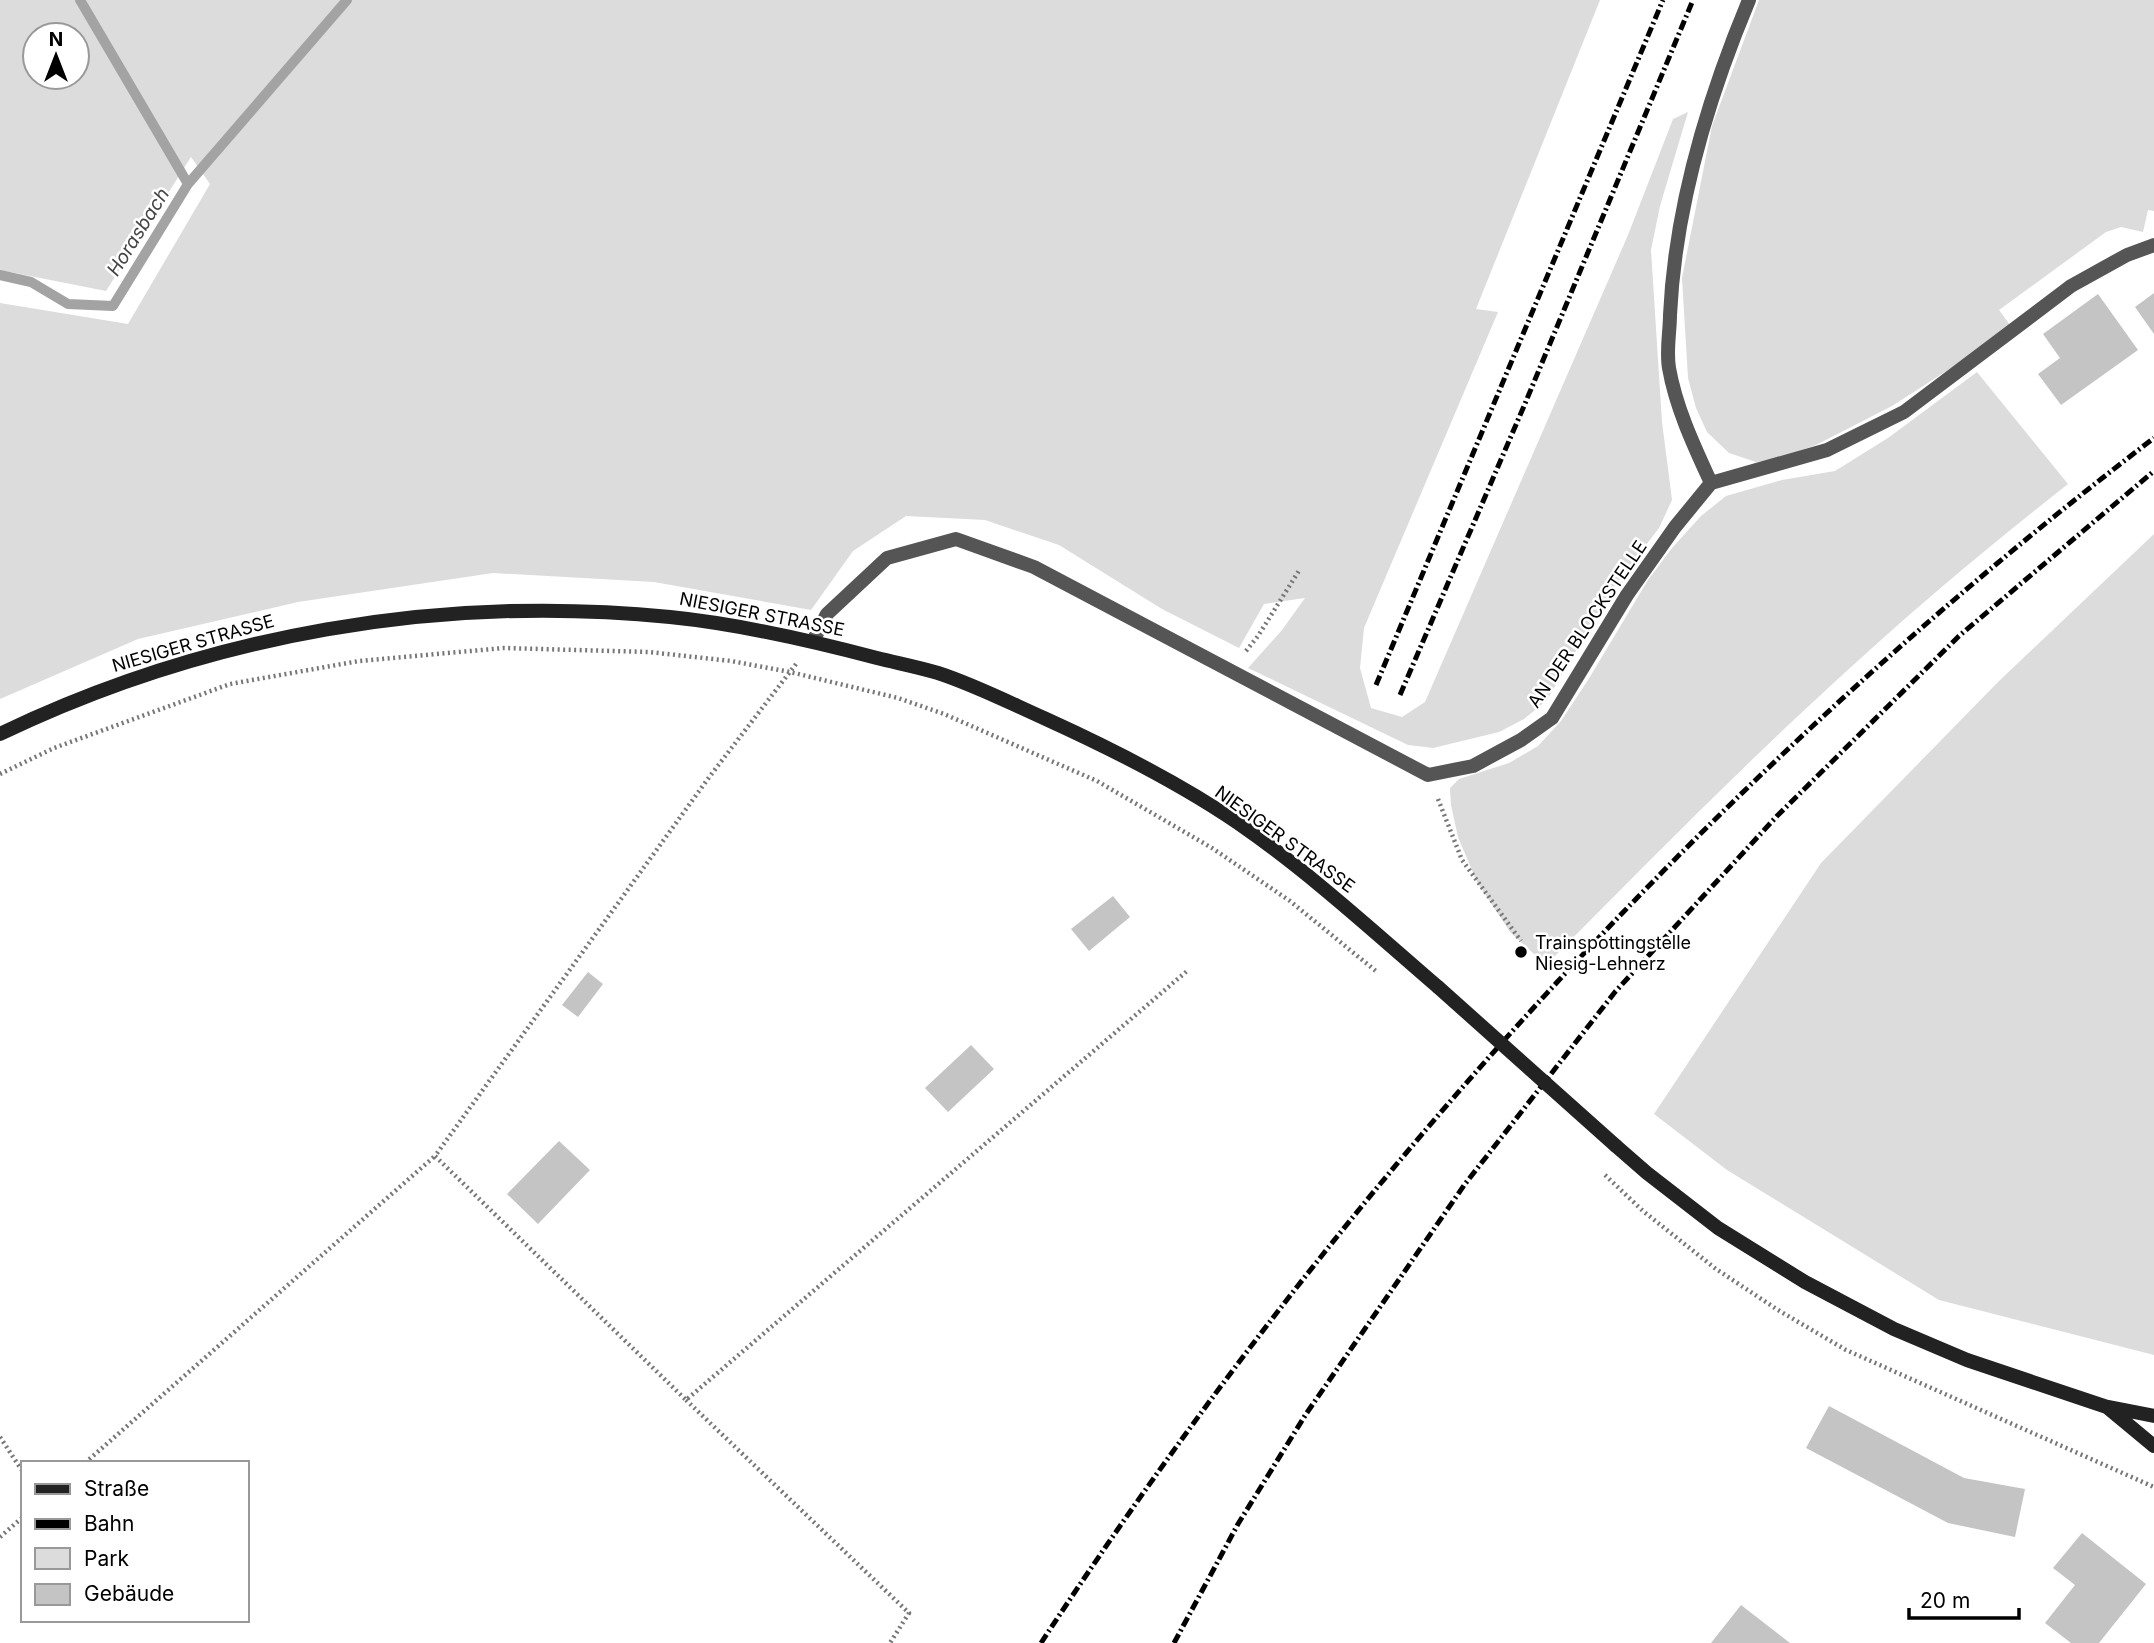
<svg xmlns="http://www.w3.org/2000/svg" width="2154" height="1643" font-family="Inter,sans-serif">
<rect width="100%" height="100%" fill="#fff"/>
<path fill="#dcdcdc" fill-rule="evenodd" d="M 0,0 L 1600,0 L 1476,309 L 1498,312 L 1364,628 L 1360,668 L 1371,708 L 1402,717 L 1425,702 L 1628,235 L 1673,119 L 1688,112 L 1660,206 L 1651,250 L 1662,422 L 1672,500 L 1659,528 L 1613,588 L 1547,700 L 1524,719 L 1499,732 L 1433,748 L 1408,745 L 1248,668 L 1282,630 L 1305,598 L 1264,604 L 1239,648 L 1162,609 L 1059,545 L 985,520 L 906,516 L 853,551 L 811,610 L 654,582 L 493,573 L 298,602 L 138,639 L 0,699 L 0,303 L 128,324 L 210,184 L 191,157 L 106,291 L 0,270 ZM 35,35 L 77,35 L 77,77 L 35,77 Z
M 1759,0 L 2154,0 L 2154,211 L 2148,210 L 2143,232 L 2121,227 L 2106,232 L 1999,310 L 2010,325 L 1965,359 L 1892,406 L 1816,445 L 1777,459 L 1756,462 L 1729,453 L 1707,432 L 1696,408 L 1688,378 L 1682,278 L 1712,126 Z
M 1977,372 L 2068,484 C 1997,540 1928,597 1861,658 C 1752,756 1649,861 1546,965 L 1510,932 L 1477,882 L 1458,837 L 1451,805 L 1450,788 L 1459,779 L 1509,763 L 1538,746 L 1561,721 L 1588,680 L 1648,580 L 1672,548 L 1701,516 L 1726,496 L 1782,480 L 1835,471 L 1888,438 Z
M 2154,534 L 2154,1355 L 1939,1300 L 1727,1170 L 1654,1114 L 1821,863 L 1998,682 Z"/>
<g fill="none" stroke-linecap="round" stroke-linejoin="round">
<path stroke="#a3a3a3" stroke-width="10" d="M 188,184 L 347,0
M 0,275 L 31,282 L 68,304 L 113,306 L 188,184 L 80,0"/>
</g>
<path fill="#c4c4c4" d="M 2154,293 L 2154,334 L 2135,307 Z
M 2098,294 L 2138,350 L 2061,405 L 2038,374 L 2060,358 L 2043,334 Z
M 1113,896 L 1130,917 L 1089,951 L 1071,929 Z
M 588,972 L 603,984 L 578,1017 L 562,1005 Z
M 971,1045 L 994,1069 L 948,1112 L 925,1088 Z
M 559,1141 L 590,1170 L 538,1224 L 507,1194 Z
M 1829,1406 L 1964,1478 L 2025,1489 L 2015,1537 L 1948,1523 L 1806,1448 Z
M 2082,1533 L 2146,1584 L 2099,1643 L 2071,1643 L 2045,1623 L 2075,1585 L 2053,1568 Z
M 1741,1605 L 1790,1643 L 1711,1643 Z"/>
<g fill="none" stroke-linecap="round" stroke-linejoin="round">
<path stroke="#777" stroke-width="4.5" stroke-dasharray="2 3.5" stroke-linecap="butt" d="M 1246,651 L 1258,636 L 1300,569
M 796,664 L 710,776 L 435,1156 L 686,1400 L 1187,971
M 0,774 L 54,748 L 230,684 L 359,661 L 504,648 L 649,652 L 731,661 L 790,672 L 898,698 L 944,714 L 1097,781 L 1212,848 L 1290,901 L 1377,972
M 1438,799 L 1462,860 L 1521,941
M 1605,1175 L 1643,1211 L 1716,1269 L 1778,1310 L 1846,1350 L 2154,1487
M 686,1400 L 909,1613 L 890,1643
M 0,1437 L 23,1472
M 85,1463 L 435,1156
M 0,1537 L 23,1517"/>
<path stroke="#555" stroke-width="14" d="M 1711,483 C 1694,446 1676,408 1669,368 C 1666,351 1670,331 1670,315 C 1675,208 1708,98 1749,0"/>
<path stroke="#555" stroke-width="14" d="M 813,641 L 827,614 L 887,558 L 956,539 L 1034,567 L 1428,775 L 1473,766 L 1521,740 L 1552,718 L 1627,595 L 1675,527 L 1711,483 L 1827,450 L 1904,412 L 2071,286 L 2127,255 L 2154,245"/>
<path stroke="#222" stroke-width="14" d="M 0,734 C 208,634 440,594 670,617 C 740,624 809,640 877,658 C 897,663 918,667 938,673 C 975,685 1010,703 1046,719 C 1112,749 1178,782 1238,823 C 1309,872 1373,931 1438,987
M 1616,1146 L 1647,1173 L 1718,1228 L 1805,1282 L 1894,1329 L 1967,1360 L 2107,1407 L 2154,1446
M 2109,1407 L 2154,1416"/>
<path stroke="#000" stroke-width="5" stroke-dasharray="10 3.5 2 3.5" stroke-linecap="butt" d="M 1376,685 L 1663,0
M 1400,695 L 1524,406 L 1693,0
M 1041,1643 C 1342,1184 1718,771 2154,438
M 1174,1643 L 1238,1524 L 1306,1414 L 1465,1184 L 1615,992 L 1777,816 L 1959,636 L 2154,471"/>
<path stroke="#222" stroke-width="14" d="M 1438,987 L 1616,1146"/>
</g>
<circle fill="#000" stroke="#fff" stroke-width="2.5" cx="1521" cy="952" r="7"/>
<g text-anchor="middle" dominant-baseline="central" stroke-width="5" stroke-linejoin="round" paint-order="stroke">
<g font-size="18" fill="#000" stroke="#fff">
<text transform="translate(762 614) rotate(11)">NIESIGER STRASSE</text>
<text transform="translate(1587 624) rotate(-56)">AN DER BLOCKSTELLE</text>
<text transform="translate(193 643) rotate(-16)">NIESIGER STRASSE</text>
<text transform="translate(1285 839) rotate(36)">NIESIGER STRASSE</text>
</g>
<g font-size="18" fill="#000" stroke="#fff" text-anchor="start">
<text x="1535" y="942">Trainspottingstelle<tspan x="1535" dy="21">Niesig-Lehnerz</tspan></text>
</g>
<g font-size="19" font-style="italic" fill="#444" stroke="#fff">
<text transform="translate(138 232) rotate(-58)">Horasbach</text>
</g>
</g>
<rect x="21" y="1461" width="228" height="161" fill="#ffffff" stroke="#999999" stroke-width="2"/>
<rect x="35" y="1484" width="35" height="10" fill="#222222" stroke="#999999" stroke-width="2"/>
<text x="84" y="1496" font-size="21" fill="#000000">Straße</text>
<rect x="35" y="1519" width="35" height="10" fill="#000000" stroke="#999999" stroke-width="2"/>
<text x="84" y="1531" font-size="21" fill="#000000">Bahn</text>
<rect x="35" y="1548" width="35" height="21" fill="#dcdcdc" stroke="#999999" stroke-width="2"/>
<text x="84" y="1566" font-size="21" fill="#000000">Park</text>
<rect x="35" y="1584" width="35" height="21" fill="#c4c4c4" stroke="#999999" stroke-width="2"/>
<text x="84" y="1601" font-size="21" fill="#000000">Gebäude</text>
<g transform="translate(56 56)"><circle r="33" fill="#ffffff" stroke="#999999" stroke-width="2"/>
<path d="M0-5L12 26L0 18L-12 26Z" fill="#000000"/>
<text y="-10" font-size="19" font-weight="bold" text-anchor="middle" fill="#000000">N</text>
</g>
<path d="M1909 1608v10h110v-10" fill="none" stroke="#000000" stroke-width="3.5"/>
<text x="1920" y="1608" font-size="21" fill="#000000" stroke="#ffffff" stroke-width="5" paint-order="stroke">20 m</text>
</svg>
